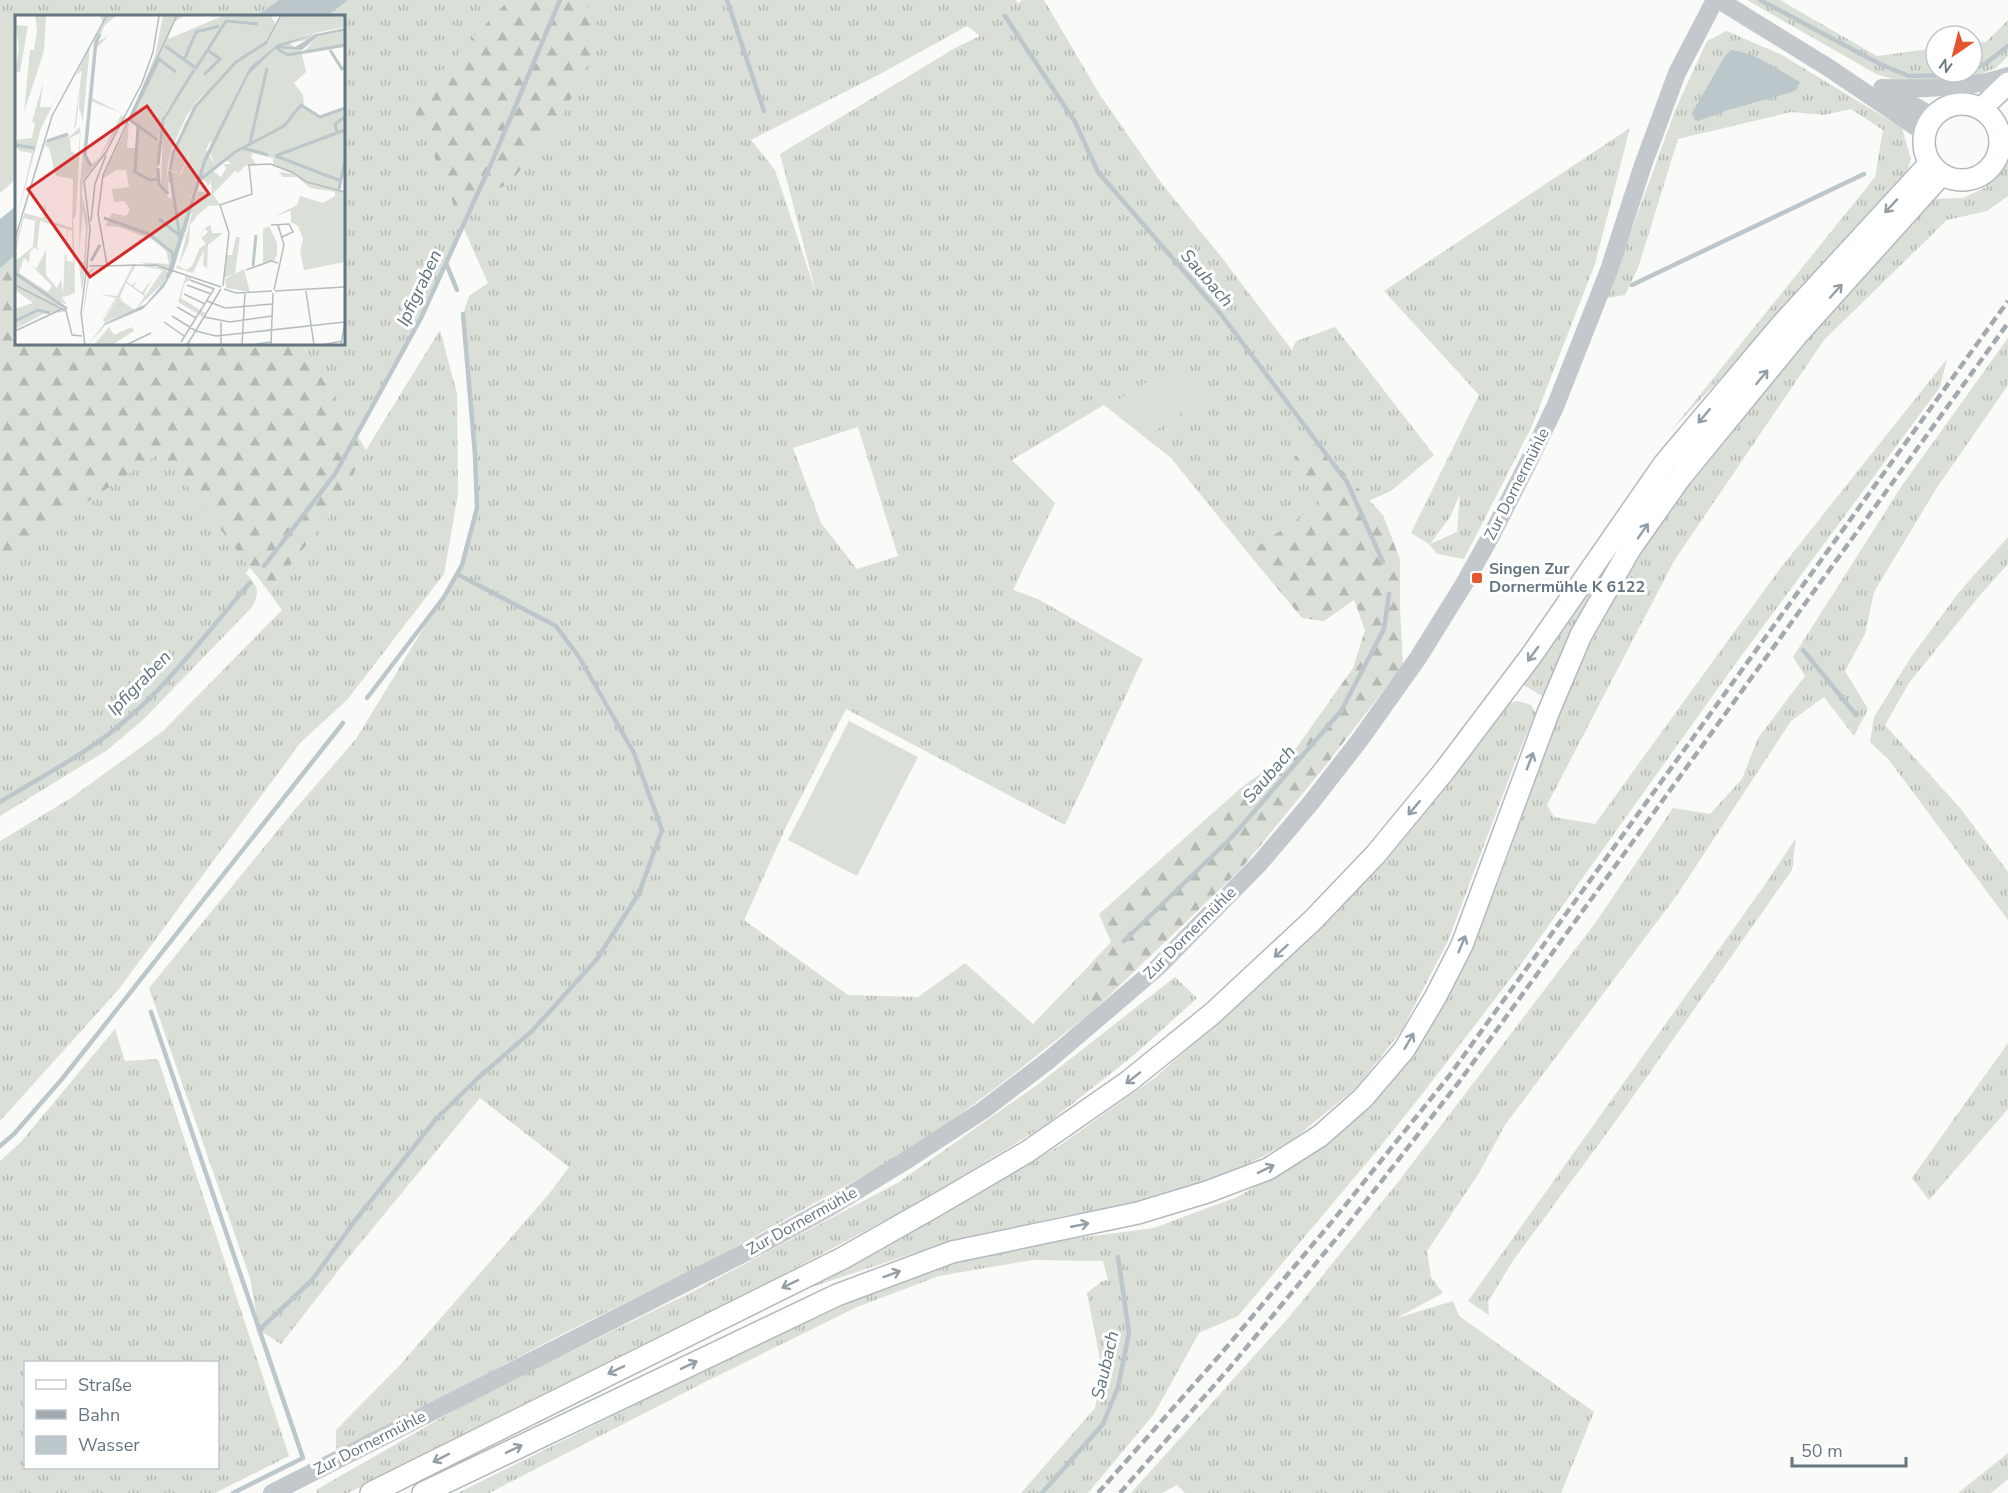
<svg xmlns="http://www.w3.org/2000/svg" width="2008" height="1493" font-family="'Nunito Sans',sans-serif">
<defs>
<pattern id="grass-tufts" width="24" height="20" patternUnits="userSpaceOnUse" patternTransform="scale(1.5)"><rect width="24" height="20" fill="#dadfd7"/><path d="M3 7l-1-3M5 7V3M7 7l1-3M15 17l-1-3M17 17v-4M19 17l1-3" fill="none" stroke="#b4b9b4"/></pattern>
<pattern id="forest-firs" width="22" height="20" patternUnits="userSpaceOnUse" patternTransform="scale(1.5)"><rect width="22" height="20" fill="#dadfd7"/><path d="M5 1l3.5 6h-7zM16 11l3.5 6h-7z" fill="#b4b9b4"/></pattern>
</defs>
<rect width="100%" height="100%" fill="#fafaf8"/>
<path fill="url(#grass-tufts)" fill-rule="evenodd" d="M 0,0 L 279,0 L 256,16 L 16,16 L 16,31 L 0,13 Z
M 344,0 L 1016,0 L 1018,4 L 1022,0 L 1044,0 L 1100,95 L 1162,184 L 1219,254 L 1292,350 L 1296,341 L 1335,327 L 1434,455 L 1391,491 L 1248,553 L 1171,458 L 1104,405 L 1012,460 L 1055,503 L 1013,590 L 1038,599 L 1143,659 L 1065,825 L 846,709 L 787,825 L 744,920 L 848,995 L 918,997 L 965,963 L 1033,1024 L 1081,974 L 1094,1010 L 1006,1080 L 945,1126 L 879,1167 L 713,1260 L 562,1334 L 336,1454 L 336,1430 L 400,1365 L 549,1194 L 569,1167 L 480,1098 L 349,1257 L 281,1344 L 259,1330 L 250,1278 L 149,988 L 296,808 L 356,739 L 462,565 L 477,508 L 475,454 L 463,314 L 469,296 L 488,283 L 463,227 L 421,318 L 357,435 L 302,344 L 344,344 L 344,16 L 323,16 ZM 967,26 L 980,36 L 955,48 L 780,154 L 816,293 L 775,170 L 751,140 L 880,74 ZM 858,427 L 898,556 L 857,569 L 821,523 L 793,448 Z
M 1747,0 L 1780,0 L 1877,56 L 1936,48 L 1936,72 L 1972,72 L 1972,43 L 1986,42 L 2008,20 L 2008,56 L 1996,68 L 1966,79 L 1899,81 L 1876,74 Z
M 1727,31 L 1782,55 L 1902,128 L 1911,159 L 1903,183 L 1670,432 L 1875,177 L 1883,130 L 1851,109 L 1824,115 L 1791,112 L 1678,139 L 1638,268 L 1625,295 L 1607,298 L 1676,108 L 1707,41 Z
M 1630,128 L 1595,264 L 1532,426 L 1464,559 L 1437,554 L 1429,544 L 1411,533 L 1479,395 L 1384,291 ZM 1460,494 L 1457,532 L 1430,544 L 1450,517 Z
M 2008,132 L 2008,196 L 1987,211 L 1947,220 L 1824,340 L 1674,561 L 1547,805 L 1554,817 L 1595,824 L 1779,570 L 1947,359 L 1940,387 L 1736,663 L 1514,974 L 1423,1093 L 1375,1153 L 1238,1316 L 1199,1333 L 1154,1414 L 1088,1493 L 1021,1493 L 1095,1408 L 1102,1370 L 1087,1293 L 1102,1281 L 1108,1280 L 1103,1261 L 1032,1260 L 939,1276 L 857,1307 L 707,1381 L 489,1493 L 458,1493 L 711,1367 L 861,1297 L 951,1263 L 1054,1241 L 1154,1228 L 1237,1197 L 1317,1152 L 1358,1113 L 1404,1063 L 1443,1007 L 1473,944 L 1507,859 L 1548,740 L 1588,648 L 1637,556 L 1709,452 L 1929,199 L 1963,198 L 1986,187 L 2004,167 Z
M 440,330 L 457,394 L 458,494 L 444,574 L 347,700 L 301,742 L 119,989 L 0,1121 L 0,841 L 71,798 L 163,731 L 282,610 L 269,592 L 334,510 L 366,450 Z
M 2008,338 L 2008,385 L 1936,489 L 1874,592 L 1865,634 L 1845,671 L 1868,709 L 1854,736 L 1824,697 L 1791,721 L 1677,895 L 1505,1125 L 1479,1173 L 1427,1251 L 1431,1277 L 1443,1293 L 1397,1318 L 1453,1301 L 1459,1316 L 1594,1412 L 1561,1493 L 1185,1493 L 1177,1485 L 1162,1493 L 1131,1493 L 1290,1316 L 1398,1182 L 1596,922 L 1673,808 L 1710,814 L 1742,779 L 1758,738 L 1805,676 L 1793,657 L 1901,487 Z
M 161,451 L 252,564 L 246,573 C 257,587 261,590 252,607 L 143,720 L 106,751 L 0,816 L 0,561 Z
M 2008,537 L 2008,564 L 1980,595 L 1909,683 L 1885,725 L 1961,809 L 2008,872 L 2008,920 L 1889,760 L 1870,742 L 1874,717 L 1911,657 L 1960,591 Z
M 1609,564 L 1574,630 L 1546,698 L 1523,685 L 1594,582 Z
M 1518,701 L 1531,705 L 1536,713 L 1519,752 L 1448,941 L 1402,1030 L 1357,1087 L 1295,1138 L 1262,1157 L 1213,1180 L 1169,1197 L 1063,1216 L 947,1242 L 782,1297 L 934,1219 L 1059,1146 L 1156,1077 L 1329,919 L 1392,849 L 1506,704 Z
M 1796,838 L 1792,870 L 1620,1115 L 1512,1262 L 1488,1302 L 1489,1315 L 1468,1301 L 1764,886 Z
M 1175,977 L 1197,998 L 1133,1056 L 1044,1126 L 918,1203 L 769,1282 L 348,1493 L 317,1493 L 316,1490 L 476,1398 L 692,1292 L 899,1182 L 1037,1085 Z
M 115,1029 L 125,1061 L 158,1059 L 289,1456 L 215,1493 L 0,1493 L 0,1161 L 21,1142 ZM 26,1362 L 218,1362 L 218,1468 L 26,1468 Z
M 2008,1043 L 2008,1109 L 1929,1200 L 1912,1178 Z
M 2008,1453 L 2008,1479 L 1991,1493 L 1958,1493 Z"/>
<path fill="url(#forest-firs)" d="M 509,0 L 586,0 L 596,43 L 563,116 L 510,183 L 455,209 L 448,186 L 415,112 L 430,83 Z
M 0,249 L 9,261 L 16,255 L 16,344 L 302,344 L 366,450 L 334,510 L 269,592 L 161,452 L 0,561 Z
M 1317,443 L 1383,515 L 1400,559 L 1400,609 L 1403,665 L 1326,765 L 1241,869 L 1094,1010 L 1081,974 L 1111,942 L 1099,914 L 1242,787 L 1297,747 L 1353,668 L 1365,630 L 1354,600 L 1324,621 L 1302,618 L 1248,553 L 1321,503 L 1294,457 Z"/>
<path fill="#dadfd7" d="M 0,13 L 16,31 L 16,179 L 0,193 Z
M 1178,363 L 1202,399 L 1148,436 L 1113,403 Z
M 849,721 L 918,757 L 857,876 L 788,840 Z"/>
<path fill="#bbc7cb" d="M 279,0 L 348,0 L 327,16 L 256,16 Z
M 1731,50 C 1755,52 1780,71 1800,82 L 1796,90 L 1792,92 L 1728,110 L 1698,121 L 1694,119 L 1692,113 L 1725,56 Z
M 16,206 L 16,255 L 0,268 L 0,219 Z"/>
<g fill="none" stroke-linecap="round" stroke-linejoin="round">
<path stroke="#bbc7cb" stroke-width="4.5" d="M 727,0 L 764,111
M 1760,0 L 1880,64 L 1909,76 L 1956,75 L 1964,72
M 1005,16 L 1075,122 L 1098,172 L 1220,313 L 1347,482 L 1383,562
M 1972,69 L 1985,64 L 2008,46
M 446,263 L 457,290
M 1632,285 L 1864,174
M 264,566 L 335,474 L 421,318 L 491,164 L 560,0
M 1803,650 L 1856,715
M 367,698 L 444,597 L 462,565 L 477,508 L 475,454 L 463,314
M 0,802 C 42,776 90,752 127,719 C 173,680 210,628 250,583
M 1124,941 L 1232,837 L 1341,711 L 1384,629 L 1389,594
M 151,1012 L 303,1458 L 233,1493
M 0,1146 L 14,1134 L 62,1079 L 343,723
M 259,1330 L 312,1280 L 354,1222 L 436,1119 L 478,1078 L 532,1031 L 597,959 L 639,893 L 662,830 L 634,753 L 579,657 L 556,626 L 457,574
M 1042,1493 L 1103,1424 L 1118,1387 L 1129,1333 L 1118,1257"/>
<g stroke="#b3babf" stroke-width="24">
<path id="secondary" d="M1924 142a38 38 0 1 1 76 0a38 38 0 1 1-76 0Z
M 1981,109 L 2008,83
M 371,1493 L 843,1258 L 933,1207 L 1027,1152 L 1129,1081 L 1213,1013 L 1313,920 L 1376,854 L 1445,770 L 1531,656 L 1664,464 L 1783,323 L 1930,163
M 423,1493 L 837,1295 L 952,1252 L 1138,1213 L 1207,1192 L 1268,1169 L 1320,1136 L 1363,1098 L 1404,1050 L 1436,996 L 1462,945 L 1548,713 L 1581,635 L 1630,549 L 1680,478 L 1797,335 L 1942,174"/>
</g>
<path stroke="#c3c8cc" stroke-width="18" d="M 1719,0 L 1829,68 L 1925,133
M 1882,88 C 1918,89 1974,88 2008,76
M 1886,90 L 1934,117
M 272,1493 L 762,1244 L 830,1207 L 910,1158 L 982,1111 L 1049,1060 L 1158,967 L 1259,864 L 1310,804 L 1359,741 L 1418,658 L 1464,584 L 1492,534 L 1526,467 L 1555,407 L 1609,270 L 1643,165 L 1677,73 L 1715,0"/>
<use href="#secondary" stroke="#fff" stroke-width="21"/>
<path stroke="#a2aab0" stroke-width="4.5" stroke-dasharray="9 4.5" stroke-linecap="butt" d="M 1098,1493 L 1220,1355 L 1335,1218 L 1449,1076 L 2008,301
M 1120,1493 L 1232,1365 L 1345,1228 L 1459,1082 L 2008,323"/>
</g>
<defs><path id="oneway-shaft" d="M-6 0H5M1.5-3L5.5 0L1.5 3" fill="none" stroke-width="1.6" stroke-linecap="round" stroke-linejoin="round" transform="scale(1.5)"/></defs>
<g stroke="#939fa8">
<use href="#oneway-shaft" transform="translate(1891 206) rotate(133)"/>
<use href="#oneway-shaft" transform="translate(1836 291) rotate(-48)"/>
<use href="#oneway-shaft" transform="translate(1762 377) rotate(-51)"/>
<use href="#oneway-shaft" transform="translate(1704 416) rotate(130)"/>
<use href="#oneway-shaft" transform="translate(1643 531) rotate(-55)"/>
<use href="#oneway-shaft" transform="translate(1533 654) rotate(126)"/>
<use href="#oneway-shaft" transform="translate(1530 761) rotate(-69)"/>
<use href="#oneway-shaft" transform="translate(1414 808) rotate(130)"/>
<use href="#oneway-shaft" transform="translate(1462 944) rotate(-67)"/>
<use href="#oneway-shaft" transform="translate(1281 951) rotate(137)"/>
<use href="#oneway-shaft" transform="translate(1409 1041) rotate(-60)"/>
<use href="#oneway-shaft" transform="translate(1133 1078) rotate(142)"/>
<use href="#oneway-shaft" transform="translate(1266 1169) rotate(-26)"/>
<use href="#oneway-shaft" transform="translate(1080 1225) rotate(-11)"/>
<use href="#oneway-shaft" transform="translate(892 1274) rotate(-20)"/>
<use href="#oneway-shaft" transform="translate(790 1284) rotate(154)"/>
<use href="#oneway-shaft" transform="translate(689 1365) rotate(-25)"/>
<use href="#oneway-shaft" transform="translate(616 1370) rotate(154)"/>
<use href="#oneway-shaft" transform="translate(514 1449) rotate(-26)"/>
<use href="#oneway-shaft" transform="translate(441 1458) rotate(153)"/>
</g>
<rect fill="#e4572e" stroke="#fff" stroke-width="2" x="1471" y="572" width="12" height="12" rx="3"/>
<g text-anchor="middle" dominant-baseline="central" stroke-width="6" stroke-linejoin="round" paint-order="stroke">
<g font-size="16" fill="#657683" stroke="#fff">
<text transform="translate(1517 484) rotate(-63)">Zur Dornermühle</text>
<text transform="translate(1190 933) rotate(-45)">Zur Dornermühle</text>
<text transform="translate(802 1221) rotate(-29)">Zur Dornermühle</text>
<text transform="translate(370 1443) rotate(-27)">Zur Dornermühle</text>
</g>
<g font-size="16" font-weight="bold" fill="#657683" stroke="#fff" text-anchor="start">
<text x="1489" y="569">Singen Zur<tspan x="1489" dy="18">Dornermühle K 6122</tspan></text>
</g>
<g font-size="18" font-style="italic" fill="#60757c" stroke="#fff">
<text transform="translate(1207 278) rotate(49)">Saubach</text>
<text transform="translate(419 288) rotate(-65)">Ipfigraben</text>
<text transform="translate(139 683) rotate(-46)">Ipfigraben</text>
<text transform="translate(1269 774) rotate(-49)">Saubach</text>
<text transform="translate(1105 1365) rotate(-77)">Saubach</text>
</g>
</g>
<g transform="translate(15 15)">
<rect width="330" height="330" fill="#fafaf8"/>
<path d="M 20,0 L 31,0 L 29,36 L 9,97 L 15,35 L 19,35 L 22,15 ZM 85,0 L 102,0 L 90,10 L 82,27 L 93,21 L 81,34 L 77,83 L 106,98 L 76,86 L 71,141 L 76,150 L 85,142 L 106,100 L 109,102 L 85,143 L 68,165 L 67,179 L 73,206 L 71,247 L 67,277 L 64,250 L 69,246 L 71,215 L 68,195 L 64,238 L 65,168 L 79,24 L 88,9 ZM 148,0 L 171,0 L 159,7 L 153,24 L 210,0 L 255,0 L 261,10 L 266,0 L 330,0 L 330,12 L 285,21 L 279,16 L 258,25 L 271,26 L 288,37 L 303,21 L 330,16 L 330,32 L 287,39 L 291,57 L 279,68 L 288,80 L 289,92 L 305,102 L 330,93 L 330,146 L 325,176 L 330,177 L 330,182 L 320,181 L 320,177 L 269,152 L 273,147 L 238,138 L 236,142 L 241,149 L 230,151 L 223,158 L 220,156 L 198,179 L 205,190 L 193,191 L 183,200 L 176,198 L 168,227 L 171,211 L 183,176 L 197,179 L 195,160 L 198,156 L 206,162 L 211,154 L 209,149 L 216,149 L 210,144 L 201,151 L 195,138 L 202,124 L 195,127 L 184,118 L 165,159 L 154,154 L 169,110 L 190,76 L 172,100 L 156,135 L 152,154 L 154,178 L 146,169 L 148,109 L 169,69 L 148,101 L 144,123 L 124,111 L 144,127 L 143,164 L 153,182 L 157,184 L 155,168 L 176,182 L 156,255 L 143,276 L 153,256 L 121,250 L 112,266 L 116,270 L 121,267 L 119,272 L 127,277 L 137,264 L 129,279 L 132,283 L 111,268 L 105,282 L 108,285 L 103,283 L 85,306 L 101,283 L 84,279 L 102,281 L 118,250 L 80,253 L 75,259 L 67,307 L 73,257 L 78,253 L 118,249 L 154,253 L 122,247 L 154,249 L 151,236 L 138,225 L 104,212 L 90,211 L 97,198 L 111,201 L 115,194 L 109,186 L 99,187 L 97,174 L 114,172 L 111,155 L 102,155 L 87,164 L 114,107 L 112,133 L 120,133 L 124,110 L 116,105 L 128,83 L 123,82 L 140,41 ZM 1,10 L 13,11 L 5,57 L 0,57 L 4,35 ZM 75,30 L 68,106 L 64,93 L 65,75 L 61,111 L 59,114 L 67,55 L 61,61 ZM 28,68 L 25,92 L 36,92 L 47,72 L 26,113 L 2,203 L 17,138 L 5,136 L 0,131 L 0,125 L 17,123 L 20,108 L 17,107 ZM 66,110 L 61,200 L 58,205 L 60,263 L 55,249 L 52,281 L 47,282 L 51,289 L 44,287 L 43,291 L 50,297 L 30,298 L 0,314 L 0,294 L 18,288 L 0,275 L 0,246 L 18,232 L 20,206 L 9,203 L 0,238 L 0,230 L 31,125 L 54,119 L 53,123 L 65,112 L 65,118 L 55,123 L 56,136 L 63,140 ZM 30,130 L 34,133 L 41,161 L 58,164 L 57,213 L 32,205 L 30,188 L 28,203 L 9,198 ZM 25,206 L 52,214 L 51,235 L 53,214 L 57,216 L 58,247 L 52,246 L 50,236 L 48,279 L 46,264 L 42,273 L 31,260 L 31,235 L 21,254 L 14,248 L 15,237 L 19,233 L 25,235 L 22,233 ZM 9,243 L 37,271 L 33,277 L 4,258 ZM 194,204 L 197,218 L 208,218 L 193,230 L 192,253 L 188,250 L 189,235 L 178,258 L 161,253 L 162,250 L 171,255 L 177,251 L 185,233 L 191,229 L 186,223 L 193,217 L 190,214 L 180,226 L 190,213 L 195,210 ZM 254,211 L 262,228 L 262,239 L 259,246 L 248,248 L 248,214 ZM 229,254 L 235,277 L 211,273 L 210,264 ZM 171,260 L 177,263 L 169,269 L 166,283 L 190,298 L 188,302 L 163,287 Z" fill="#dadfd7" fill-rule="evenodd"/>
<path d="M 279,15 L 285,21 L 302,18 L 293,25 L 269,29 L 274,37 L 258,35 L 255,30 L 258,25 ZM 184,117 L 195,126 L 191,135 L 201,151 L 193,172 L 191,166 L 182,164 L 176,182 L 153,167 L 153,155 L 166,159 ZM 262,130 L 266,137 L 280,132 L 280,148 L 273,147 L 270,152 L 322,177 L 295,173 L 282,162 L 268,162 L 264,157 L 277,159 L 258,150 L 258,133 ZM 285,181 L 308,188 L 320,181 L 330,182 L 330,247 L 289,255 L 285,236 L 288,224 L 283,211 L 276,207 L 276,196 L 260,201 L 282,190 ZM 94,312 L 99,320 L 117,312 L 119,316 L 97,330 L 79,330 Z" fill="#dadfd7"/>
<path d="M 177,198 L 183,200 L 175,210 L 174,227 L 164,250 ZM 221,222 L 225,222 L 220,259 L 208,263 L 211,240 L 217,240 ZM 55,248 L 59,250 L 60,278 L 52,281 ZM 148,255 L 154,257 L 148,268 L 121,294 ZM 103,283 L 119,295 L 90,307 L 88,305 Z" fill="#dadfd7"/>
<path d="M 330,13 L 330,16 L 303,21 L 287,35 L 261,33 L 234,59 L 191,147 L 158,256 L 149,272 L 128,294 L 90,310 L 73,330 L 90,308 L 131,289 L 150,266 L 189,143 L 235,52 L 263,29 L 297,20 L 268,31 L 280,32 L 301,19 Z" fill="#bbc7cb"/>
<path fill="none" stroke="#bbc7cb" stroke-width="3" d="M 150,31 L 181,53 L 211,6 L 243,9M 261,33 L 273,40 L 330,30M 315,35 L 327,54 L 330,52M 170,43 L 181,17 L 204,11M 145,45 L 161,57M 189,60 L 205,44 L 194,36M 123,112 L 120,157 L 135,165 L 143,164M 322,117 L 320,109 L 330,102M 143,125 L 115,105 L 145,42M 32,126 L 53,119M 235,128 L 252,53M 0,130 L 20,133M 228,133 L 253,140M 260,141 L 330,115M 261,141 L 326,166M 143,150 L 148,105 L 179,55M 76,151 L 70,140 L 81,28 L 85,19M 143,153 L 144,169 L 153,179M 155,155 L 158,138 L 180,92 L 221,47 L 252,27M 155,156 L 165,223M 186,164 L 220,137 L 269,111 L 286,90 L 305,102 L 330,93M 324,174 L 330,146M 89,203 L 134,219M 144,204 L 164,220M 135,220 L 157,237 L 158,246M 76,246 L 85,230M 238,251 L 241,220M 0,258 L 52,294M 0,306 L 23,295 L 35,298"/>
<path fill="none" stroke="#b5bdc2" stroke-width="1.5" d="M 252,26 L 266,0M 76,206 L 80,169 L 91,140M 256,210 L 274,209 L 278,217 L 267,222M 0,224 L 37,101 L 92,0M 72,249 L 75,214 L 69,166 L 91,137 L 127,68 L 138,37 L 144,1M 92,250 L 83,199 L 88,160 L 162,0M 74,251 L 141,250 L 206,272M 231,255 L 256,246 L 263,248M 0,270 L 51,296 L 57,320 L 67,321M 172,270 L 196,279M 208,271 L 214,218 L 205,190 L 237,179 L 234,150 L 255,149 L 277,157 L 292,167 L 330,177M 209,274 L 221,278 L 257,276M 259,275 L 269,230 L 263,210 L 264,215M 260,276 L 330,272M 291,276 L 299,330M 169,279 L 190,289M 192,286 L 210,293 L 258,289M 162,292 L 181,303M 157,301 L 181,316 L 201,321 L 330,307M 189,302 L 215,307 L 257,301M 149,307 L 169,321M 0,316 L 47,294M 166,327 L 199,274 L 175,265M 70,330 L 66,298 L 72,249 L 72,254M 111,330 L 136,318M 172,330 L 206,274M 206,330 L 206,307M 227,330 L 230,278M 235,330 L 256,327M 256,330 L 258,278M 307,330 L 327,326M 326,330 L 330,307"/>
<path fill="#d62828" fill-opacity="0.15" stroke="#d62828" stroke-width="3" d="M 132,91 L 194,179 L 75,262 L 13,174 Z"/>
<rect width="330" height="330" fill="none" stroke="#657683" stroke-width="3"/>
</g>
<rect x="24" y="1361" width="195" height="108" fill="#ffffff" stroke="#c1c8cd" stroke-width="1.5"/>
<rect x="36" y="1380" width="30" height="9" fill="#ffffff" stroke="#c1c8cd" stroke-width="1.5"/>
<text x="78" y="1391" font-size="18" fill="#657683">Straße</text>
<rect x="36" y="1410" width="30" height="9" fill="#a2aab0" stroke="#c1c8cd" stroke-width="1.5"/>
<text x="78" y="1421" font-size="18" fill="#657683">Bahn</text>
<rect x="36" y="1436" width="30" height="18" fill="#bbc7cb" stroke="#c1c8cd" stroke-width="1.5"/>
<text x="78" y="1451" font-size="18" fill="#657683">Wasser</text>
<g transform="translate(1954 54) rotate(215)"><circle r="28" fill="#ffffff" stroke="#c1c8cd" stroke-width="1.5"/>
<path d="M0-4.5L10 22L0 15L-10 22Z" fill="#e4572e"/>
<text y="-9" font-size="16" font-weight="bold" text-anchor="middle" fill="#657683">N</text>
</g>
<path d="M1792 1457v9h114v-9" fill="none" stroke="#657683" stroke-width="3"/>
<text x="1801" y="1457" font-size="18" fill="#657683" stroke="#ffffff" stroke-width="4.5" paint-order="stroke">50 m</text>
</svg>
